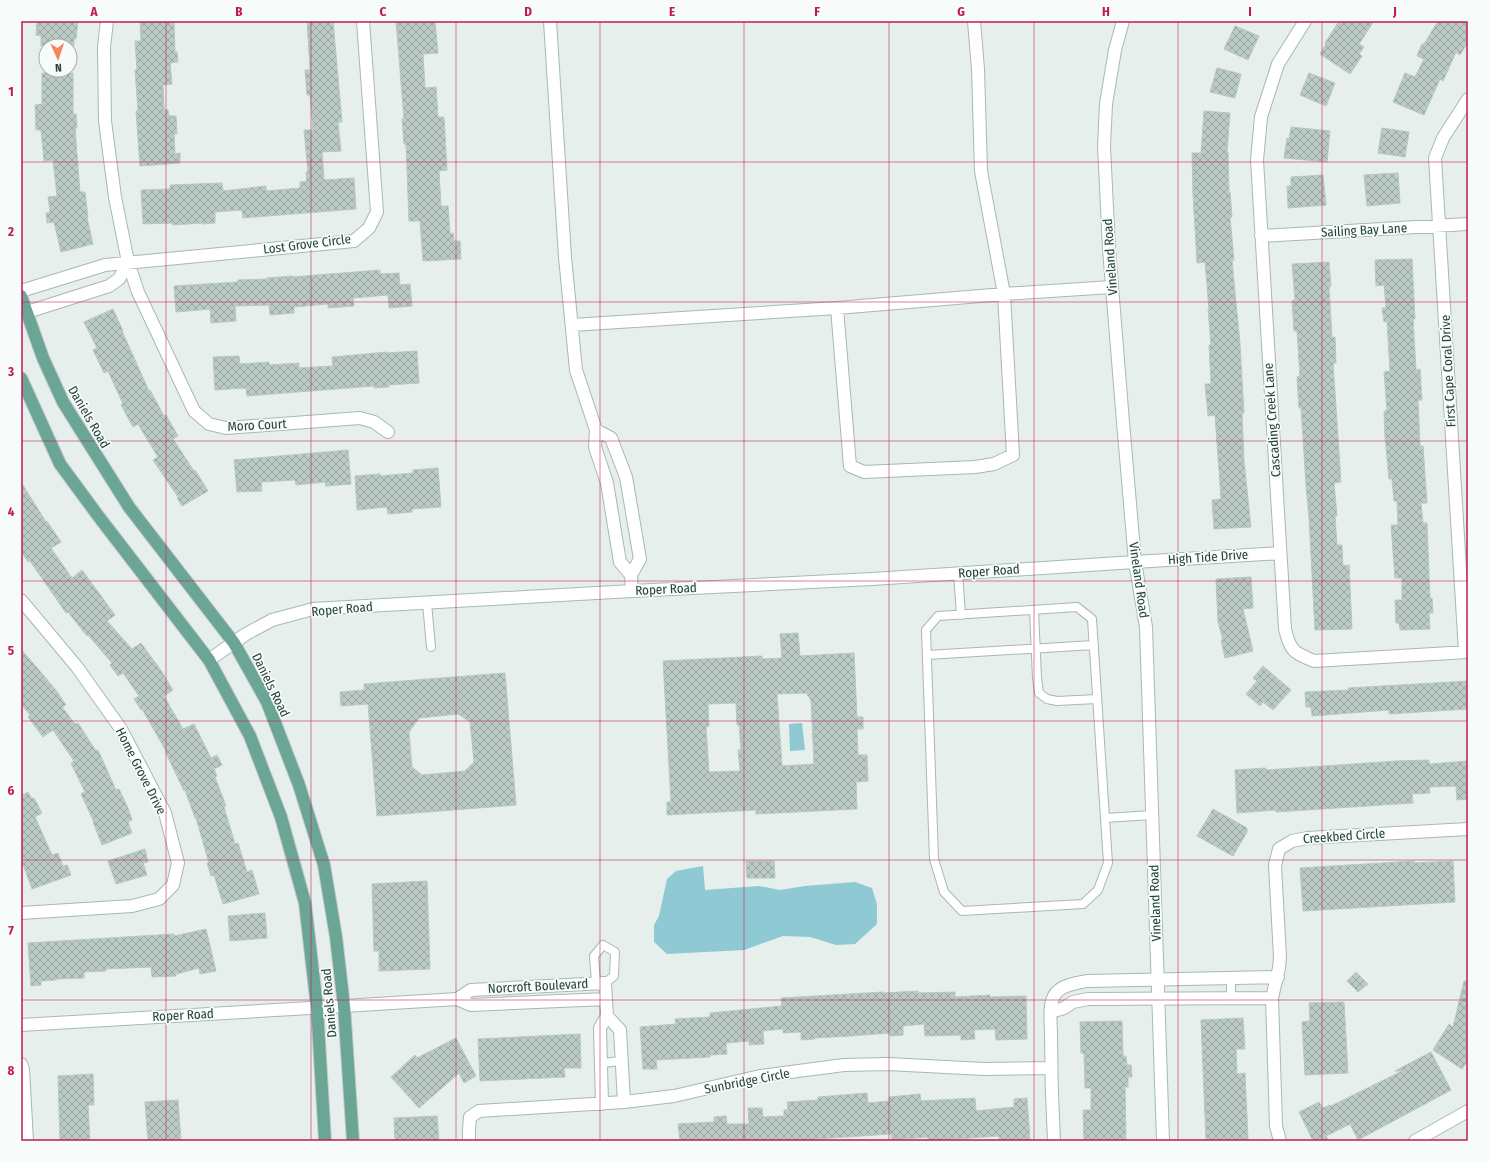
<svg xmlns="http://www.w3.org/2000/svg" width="1489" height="1162" font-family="'Fira Sans Condensed',sans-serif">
<defs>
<pattern id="building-cross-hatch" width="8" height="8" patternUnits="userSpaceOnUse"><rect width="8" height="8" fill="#bbcac4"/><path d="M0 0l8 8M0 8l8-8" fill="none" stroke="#98a6a0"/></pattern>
</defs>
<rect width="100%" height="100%" fill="#e6efeb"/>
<path fill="#8ec9d4" d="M 802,723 L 805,750 L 790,751 L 789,724 Z
M 703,866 L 705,890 L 759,886 L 780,890 L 805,886 L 855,882 L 872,888 L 877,904 L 877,924 L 855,944 L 836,945 L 810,937 L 783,936 L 744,950 L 667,954 L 654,942 L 654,925 L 659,916 L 667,879 L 676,871 Z"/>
<path fill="url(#building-cross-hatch)" stroke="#b8c9c2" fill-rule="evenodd" d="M 37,21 L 78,21 L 76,39 L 74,39 L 74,46 L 41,46 L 41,36 L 36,35 Z
M 140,21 L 174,21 L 175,52 L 177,52 L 178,62 L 170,63 L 172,84 L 163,85 L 164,110 L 168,110 L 169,116 L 176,116 L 177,134 L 174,134 L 175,154 L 180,153 L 180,163 L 140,166 L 136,111 L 138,111 L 135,70 L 137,70 L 135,41 L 141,41 Z
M 307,21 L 333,21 L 342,122 L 338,122 L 341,151 L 322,152 L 324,180 L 354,178 L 356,209 L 243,218 L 242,210 L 215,212 L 215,223 L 202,224 L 202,223 L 173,225 L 172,223 L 143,224 L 141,190 L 170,189 L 170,185 L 222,183 L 223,191 L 266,186 L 266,191 L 300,188 L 300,182 L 307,181 L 306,172 L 308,172 L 304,130 L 313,130 L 310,95 L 307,95 L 305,70 L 310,70 Z
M 396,21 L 435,21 L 438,53 L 423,54 L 425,88 L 436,87 L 438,117 L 444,117 L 447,170 L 439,171 L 441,206 L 448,206 L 450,234 L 453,233 L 454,241 L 460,241 L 461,259 L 423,261 L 420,221 L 409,221 L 407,169 L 406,144 L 404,144 L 402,119 L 404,119 Z
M 1339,21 L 1374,21 L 1359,44 L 1364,47 L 1359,54 L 1362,56 L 1350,74 L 1320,54 L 1326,44 L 1325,43 Z
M 1438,21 L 1468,21 L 1468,42 L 1460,55 L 1456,52 L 1443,81 L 1440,79 L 1424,115 L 1393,102 L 1405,73 L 1415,77 L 1424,59 L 1417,56 L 1422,44 L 1424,44 Z
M 1235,26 L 1259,36 L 1248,60 L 1224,49 Z
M 1217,68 L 1241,74 L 1235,98 L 1210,92 Z
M 42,73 L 73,73 L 73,114 L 76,114 L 77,128 L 75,128 L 80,192 L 85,192 L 88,217 L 87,217 L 93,244 L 61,252 L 54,222 L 47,223 L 46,213 L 50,212 L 48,197 L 57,196 L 53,160 L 44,161 L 41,130 L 36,130 L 35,105 L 42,104 Z
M 1309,73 L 1335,83 L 1326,106 L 1300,95 Z
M 1204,111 L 1230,113 L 1227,152 L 1228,152 L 1229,192 L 1230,192 L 1232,217 L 1230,217 L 1234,260 L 1232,260 L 1240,344 L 1244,413 L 1242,413 L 1244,461 L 1251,527 L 1214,529 L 1212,500 L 1221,499 L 1215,415 L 1208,416 L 1205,384 L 1211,384 L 1209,345 L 1211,345 L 1208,309 L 1209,309 L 1205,262 L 1197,263 L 1193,194 L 1192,153 L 1201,153 Z
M 1291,127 L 1330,131 L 1327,162 L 1284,158 L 1287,138 L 1289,139 Z
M 1382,128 L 1409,132 L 1405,157 L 1378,153 Z
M 1398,173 L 1400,203 L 1367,206 L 1364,175 Z
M 1323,175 L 1326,205 L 1288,208 L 1287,186 L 1291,186 L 1291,177 Z
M 1412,259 L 1415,319 L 1413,319 L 1416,370 L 1420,369 L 1422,400 L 1418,400 L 1420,446 L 1423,446 L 1427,503 L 1421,503 L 1423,523 L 1427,523 L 1430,599 L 1432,598 L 1433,613 L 1429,613 L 1430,629 L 1400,630 L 1399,623 L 1396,623 L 1395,600 L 1402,600 L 1402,578 L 1395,578 L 1391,525 L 1398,525 L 1397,501 L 1394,501 L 1392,479 L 1389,479 L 1385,437 L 1384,411 L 1387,411 L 1384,372 L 1390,371 L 1387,321 L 1384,322 L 1382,308 L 1386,308 L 1384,285 L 1376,286 L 1375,260 Z
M 1329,262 L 1331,286 L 1329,287 L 1332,337 L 1335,337 L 1336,363 L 1333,363 L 1341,482 L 1334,483 L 1337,516 L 1335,516 L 1337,545 L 1342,545 L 1343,566 L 1349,565 L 1352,629 L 1315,630 L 1309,518 L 1306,485 L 1301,408 L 1299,408 L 1297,377 L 1300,376 L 1297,331 L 1294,331 L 1292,301 L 1295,300 L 1292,264 Z
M 380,270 L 380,274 L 399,273 L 400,285 L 410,284 L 412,306 L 389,308 L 388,295 L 353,298 L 354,306 L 328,308 L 328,304 L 294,307 L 294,313 L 270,315 L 269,305 L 235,306 L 236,321 L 211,323 L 210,309 L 176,312 L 174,286 L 238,282 L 238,280 L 267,279 L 267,278 L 292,276 L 292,277 Z
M 113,309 L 123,331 L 122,331 L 149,391 L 150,390 L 164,416 L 166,415 L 178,436 L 173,439 L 194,471 L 195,470 L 208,491 L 182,506 L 177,498 L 178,497 L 153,460 L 158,457 L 138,424 L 133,427 L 121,405 L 123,404 L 108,371 L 104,373 L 93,350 L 97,348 L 84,322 Z
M 417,351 L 419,383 L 389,385 L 389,387 L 374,388 L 374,386 L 247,396 L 246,388 L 215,390 L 213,357 L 239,356 L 240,364 L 269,362 L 269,365 L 299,363 L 299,368 L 333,366 L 332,357 L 387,352 L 387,353 Z
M 348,450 L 351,484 L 326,486 L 325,482 L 296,485 L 295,480 L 261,482 L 262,491 L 237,492 L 234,460 Z
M 438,468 L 441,507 L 412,509 L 412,512 L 388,514 L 387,507 L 357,510 L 355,476 L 380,474 L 380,476 L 413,473 L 413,470 Z
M 21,482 L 46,522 L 47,521 L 61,542 L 51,548 L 72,578 L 82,570 L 115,615 L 107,621 L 132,649 L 141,643 L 160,669 L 173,690 L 164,696 L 183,729 L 194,724 L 211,758 L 217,755 L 222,765 L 214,769 L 217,776 L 215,777 L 226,806 L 224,807 L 235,844 L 238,843 L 247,872 L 252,870 L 259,894 L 223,904 L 214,875 L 211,876 L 207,863 L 209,863 L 196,818 L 195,818 L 185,790 L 184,791 L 165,751 L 166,751 L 142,709 L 141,710 L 134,699 L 139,696 L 123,673 L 118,676 L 110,665 L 112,663 L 88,635 L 87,636 L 68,612 L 66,613 L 30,561 L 28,562 L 21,551 Z
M 1251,577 L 1253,608 L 1243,609 L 1253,651 L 1225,658 L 1221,640 L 1223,640 L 1218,622 L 1216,579 Z
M 798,633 L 800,656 L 854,653 L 857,717 L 863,717 L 863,729 L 857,729 L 858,755 L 867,755 L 868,781 L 856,782 L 857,809 L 756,814 L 756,810 L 667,815 L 667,802 L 671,802 L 663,661 L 762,656 L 762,659 L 782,658 L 780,634 ZM 806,693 L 811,700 L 814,764 L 782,766 L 777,694 ZM 736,703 L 737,725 L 739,725 L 741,750 L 738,750 L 740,771 L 709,772 L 706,727 L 709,726 L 708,704 Z
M 21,649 L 55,689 L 66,705 L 62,707 L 75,724 L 78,723 L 96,751 L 98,750 L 116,790 L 119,789 L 128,808 L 132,820 L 128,822 L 132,833 L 102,845 L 93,822 L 94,822 L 81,794 L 85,792 L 71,763 L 74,761 L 53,730 L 43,737 L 28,717 L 30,715 L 21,704 Z
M 1263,666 L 1291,690 L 1273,710 L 1263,702 L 1260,706 L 1246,694 L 1257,681 L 1253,678 Z
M 505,673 L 516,805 L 377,816 L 368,704 L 341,706 L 340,692 L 364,690 L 364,684 ZM 458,714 L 470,722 L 474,762 L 465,771 L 422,775 L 412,767 L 409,732 L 419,718 Z
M 1468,681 L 1468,709 L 1389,714 L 1389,710 L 1312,716 L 1311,707 L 1306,707 L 1305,692 L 1349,690 L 1348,688 Z
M 1429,760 L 1429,764 L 1468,761 L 1468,799 L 1457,800 L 1456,786 L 1429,787 L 1430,793 L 1412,794 L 1413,803 L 1276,812 L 1276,810 L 1237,813 L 1235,770 L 1266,768 L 1266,770 L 1397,761 Z
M 28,792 L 32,799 L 34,798 L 42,813 L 35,817 L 52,855 L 58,853 L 63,866 L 67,865 L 71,875 L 32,889 L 21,859 L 21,796 Z
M 1213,809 L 1247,828 L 1247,832 L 1233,856 L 1197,836 Z
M 145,849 L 148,862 L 143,863 L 147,875 L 116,884 L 108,861 Z
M 746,861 L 774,861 L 775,878 L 747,878 Z
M 1414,861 L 1414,863 L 1453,861 L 1455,902 L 1303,911 L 1300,868 Z
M 427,881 L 430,969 L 379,971 L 379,951 L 374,951 L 372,884 Z
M 265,913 L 267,938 L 230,941 L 228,916 Z
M 206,929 L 216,971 L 200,974 L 199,968 L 176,974 L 176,976 L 152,977 L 151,967 L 106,969 L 106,971 L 84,972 L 84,978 L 56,979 L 56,980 L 41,981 L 41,985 L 31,986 L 28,943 L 174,934 L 174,936 Z
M 1356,972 L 1368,984 L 1358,992 L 1347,981 Z
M 1464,981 L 1468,981 L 1468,1060 L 1462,1069 L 1433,1050 L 1449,1024 L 1453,1027 Z
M 918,991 L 918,993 L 955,992 L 955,997 L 990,995 L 990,997 L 1026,996 L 1027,1039 L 996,1040 L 995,1029 L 974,1030 L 975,1039 L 961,1040 L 961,1035 L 925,1036 L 924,1024 L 903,1026 L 903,1035 L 890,1036 L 890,1033 L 850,1036 L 815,1038 L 815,1039 L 801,1040 L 801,1032 L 783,1033 L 783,1029 L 763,1031 L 764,1044 L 749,1045 L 749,1041 L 726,1043 L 727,1054 L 710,1055 L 710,1057 L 656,1060 L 657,1069 L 643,1069 L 640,1027 L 676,1024 L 675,1019 L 710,1017 L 710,1013 L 782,1006 L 781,998 L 883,992 L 883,993 Z
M 1344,1002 L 1348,1073 L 1305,1075 L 1302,1022 L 1310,1021 L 1309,1003 Z
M 1243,1018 L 1245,1049 L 1236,1049 L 1237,1074 L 1245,1073 L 1248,1139 L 1245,1140 L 1246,1141 L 1206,1141 L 1201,1020 Z
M 1122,1021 L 1123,1056 L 1126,1056 L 1127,1065 L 1131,1065 L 1132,1077 L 1128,1077 L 1128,1087 L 1125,1087 L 1126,1141 L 1084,1141 L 1083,1110 L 1091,1110 L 1091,1088 L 1085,1088 L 1084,1053 L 1081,1053 L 1080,1022 Z
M 580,1034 L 581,1068 L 564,1068 L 565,1077 L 480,1081 L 478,1039 Z
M 456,1038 L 476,1076 L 464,1083 L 459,1073 L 419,1108 L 391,1077 L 415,1055 L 417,1058 Z
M 1431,1052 L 1451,1090 L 1358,1140 L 1350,1124 L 1326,1136 L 1329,1141 L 1313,1141 L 1299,1112 L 1319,1102 L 1323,1108 L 1330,1105 L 1331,1106 L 1402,1071 L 1395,1071 Z
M 93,1074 L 94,1105 L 88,1105 L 90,1141 L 60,1141 L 58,1076 Z
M 867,1093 L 868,1103 L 889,1101 L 889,1097 L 920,1094 L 921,1101 L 975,1098 L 976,1111 L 1014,1107 L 1014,1099 L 1027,1098 L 1030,1140 L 999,1141 L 999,1136 L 928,1141 L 928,1137 L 892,1140 L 891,1134 L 817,1139 L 817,1141 L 680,1141 L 678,1124 L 714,1122 L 714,1117 L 726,1116 L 727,1124 L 749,1124 L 748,1108 L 762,1108 L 763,1117 L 784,1116 L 784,1110 L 788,1110 L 787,1102 L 818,1100 L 818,1097 Z
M 178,1100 L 181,1141 L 148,1141 L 145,1102 Z
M 437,1116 L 439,1141 L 395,1141 L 394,1118 Z"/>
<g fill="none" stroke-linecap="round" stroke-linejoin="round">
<g stroke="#a8b8b2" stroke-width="10">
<path id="lane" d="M 958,573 L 961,615
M 427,603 L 431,647
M 1034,610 L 1037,678 L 1039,693 L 1047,699 L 1057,701 L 1097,699
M 927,655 L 1094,645
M 1105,818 L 1108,863 L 1098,890 L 1083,904 L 962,911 L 944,892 L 934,859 L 926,630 L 938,616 L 1077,607 L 1092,619 L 1105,818 L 1152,815
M 1231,979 L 1231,999
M 596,983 L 594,956 L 603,945 L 615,952 L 614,976 L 605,983
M 602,1063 L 621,1061"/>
</g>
<g stroke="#a8b8b2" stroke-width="14">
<path id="street" d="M 107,21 L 104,47 L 105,121 L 115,197 L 128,262 L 138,292 L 194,411 L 209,424 L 226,428 L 360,418 L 374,422 L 388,432
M 550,21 L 565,257 L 576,370 L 596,430 L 595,447 L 607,483 L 620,562 L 631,575
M 1305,21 L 1278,64 L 1261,117 L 1257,160 L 1285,629 C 1290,651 1294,653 1314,661 L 1468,652
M 1261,236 L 1468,224
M 21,291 L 105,265 L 354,241 L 369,228 L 377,212 L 363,21
M 837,308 L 850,466 L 864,472 L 975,467 L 994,464 L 1013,455 L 1004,294 L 981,171 L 978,69 L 974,21
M 21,314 L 109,286 L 119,279 L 128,262
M 572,325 L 837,308 L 1004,294 L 1112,287
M 596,430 L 611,438 L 626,477 L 640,559 L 631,575 L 632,591
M 1135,562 L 1280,553
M 21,600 L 77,667 L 121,729 L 165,813 L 178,863 L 173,885 L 159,899 L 132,906 L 21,913
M 1465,652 L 1435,158 L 1443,138 L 1468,99
M 457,999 L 471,990 L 605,983 L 607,1016 L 600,1028 L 602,1104
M 344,1006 L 457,999 L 471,1005 L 606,999
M 1051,1012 L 1064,1008 L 1073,1002 L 1088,999 L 1272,998
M 607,1016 L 620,1030 L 624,1102
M 21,1064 L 23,1069 L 27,1141
M 469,1141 L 469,1130 L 470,1117 L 479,1111 L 624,1102 L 674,1096 L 760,1076 L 844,1065 L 888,1064 L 984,1069 L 1051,1068
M 1054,1141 C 1052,1105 1051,1070 1051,1034 C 1051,1024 1049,1010 1052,1001 C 1056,985 1074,984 1087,981 L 1278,977
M 1280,1141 L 1276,1126 L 1272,998 L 1279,968 L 1280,957 L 1275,865 L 1279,849 L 1292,841 L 1307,838 L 1468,829
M 1415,1141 L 1468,1111"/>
</g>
<g stroke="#a4bbb3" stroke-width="14">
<path id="secondary" d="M 1123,21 L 1115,50 L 1106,104 L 1104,146 L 1109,249 L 1123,422 L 1135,562 L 1146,627 L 1163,1141
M 209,660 L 246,634 L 272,620 L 313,609 L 632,591 L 872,579 L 1135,562
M 21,1025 L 344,1006"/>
</g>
<g stroke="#c2cac8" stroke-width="14">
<path id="primary" d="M 21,296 L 43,358 L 63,402 L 129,507 L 234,643 L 267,702 L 299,785 L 324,865 L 336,937 L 344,1006 L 353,1141
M 21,378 L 60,464 L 99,517 L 209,660 L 250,736 L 281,817 L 305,903 L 317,1007 L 325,1141"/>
</g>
<use href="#lane" stroke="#fff" stroke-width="8"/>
<use href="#street" stroke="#fff" stroke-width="12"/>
<use href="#secondary" stroke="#fff" stroke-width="12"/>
<use href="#primary" stroke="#6aa596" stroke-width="12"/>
</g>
<path fill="none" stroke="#c2185b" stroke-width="1" stroke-opacity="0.55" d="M 166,21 L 166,1141M 311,21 L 311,1141M 456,21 L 456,1141M 600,21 L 600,1141M 744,21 L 744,1141M 889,21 L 889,1141M 1034,21 L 1034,1141M 1178,21 L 1178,1141M 1322,21 L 1322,1141M 21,162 L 1468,162M 21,302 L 1468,302M 21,441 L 1468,441M 21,581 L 1468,581M 21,721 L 1468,721M 21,860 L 1468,860M 21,1000 L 1468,1000"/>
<g text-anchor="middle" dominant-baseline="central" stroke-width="3.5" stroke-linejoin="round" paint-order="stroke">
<g font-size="13" fill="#24423a" stroke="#f7fbf9">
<text transform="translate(1364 230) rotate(-3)">Sailing Bay Lane</text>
<text transform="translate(307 244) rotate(-7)">Lost Grove Circle</text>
<text transform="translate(1110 257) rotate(-94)">Vineland Road</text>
<text transform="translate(1448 371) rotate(-93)">First Cape Coral Drive</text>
<text transform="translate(89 417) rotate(60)">Daniels Road</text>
<text transform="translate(1272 420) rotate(-94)">Cascading Creek Lane</text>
<text transform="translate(257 425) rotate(-3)">Moro Court</text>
<text transform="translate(1208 557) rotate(-4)">High Tide Drive</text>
<text transform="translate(989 571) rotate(-4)">Roper Road</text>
<text transform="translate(1139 580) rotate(82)">Vineland Road</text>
<text transform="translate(666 589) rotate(-3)">Roper Road</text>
<text transform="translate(342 609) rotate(-5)">Roper Road</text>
<text transform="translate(271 685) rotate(64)">Daniels Road</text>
<text transform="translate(141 771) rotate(63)">Home Grove Drive</text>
<text transform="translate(1344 836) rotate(-4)">Creekbed Circle</text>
<text transform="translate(1155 903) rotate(-92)">Vineland Road</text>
<text transform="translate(538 986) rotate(-3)">Norcroft Boulevard</text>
<text transform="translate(329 1003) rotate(-95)">Daniels Road</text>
<text transform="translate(183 1015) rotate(-3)">Roper Road</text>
<text transform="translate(747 1081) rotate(-11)">Sunbridge Circle</text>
</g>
</g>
<rect width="1489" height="1162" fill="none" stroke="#f7fbf9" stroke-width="44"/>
<g transform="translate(58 58) rotate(177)"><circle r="19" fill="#f7fbf9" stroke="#a3b1ad"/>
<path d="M0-3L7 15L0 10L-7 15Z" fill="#f4845f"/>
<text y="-6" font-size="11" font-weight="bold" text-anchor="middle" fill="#24423a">N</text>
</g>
<rect x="22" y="22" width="1445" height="1118" fill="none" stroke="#c2185b" stroke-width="1.5"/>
<g font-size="13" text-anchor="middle" font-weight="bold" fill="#c2185b">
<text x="94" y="16">A</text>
<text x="239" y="16">B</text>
<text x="383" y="16">C</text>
<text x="528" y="16">D</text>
<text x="672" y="16">E</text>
<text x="817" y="16">F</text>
<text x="961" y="16">G</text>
<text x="1106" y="16">H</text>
<text x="1250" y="16">I</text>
<text x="1395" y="16">J</text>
<text x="11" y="96">1</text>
<text x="11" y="236">2</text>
<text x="11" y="376">3</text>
<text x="11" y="516">4</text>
<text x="11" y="655">5</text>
<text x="11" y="795">6</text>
<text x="11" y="935">7</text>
<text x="11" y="1075">8</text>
</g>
</svg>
